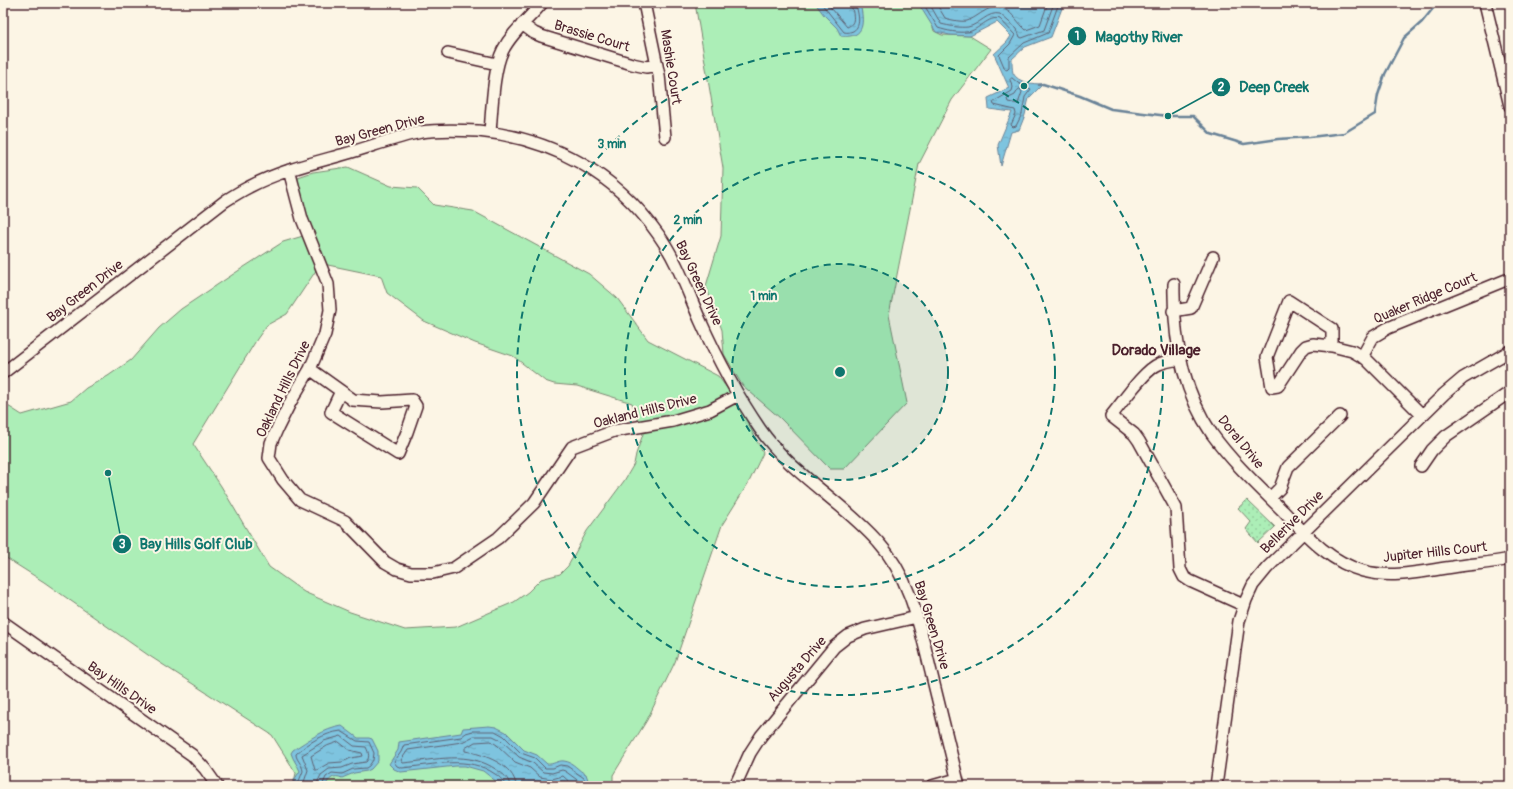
<svg xmlns="http://www.w3.org/2000/svg" width="1513" height="789" font-family="Pangolin,sans-serif">
<defs>
<pattern id="park-dots" width="8" height="8" patternUnits="userSpaceOnUse"><rect width="8" height="8" fill="#aceeb7"/><path d="M2 2h.1M6 6h.1" fill="none" stroke="#96cc9e" stroke-width="1.8" stroke-linecap="round"/></pattern>
<pattern id="water-ripples" width="26" height="14" patternUnits="userSpaceOnUse"><rect width="26" height="14" fill="#7ec4df"/><path d="M2 4q2-2 4 0t4 0M15 11q2-2 4 0t4 0" fill="none" stroke="#6ea8c0"/></pattern>
</defs>
<rect width="100%" height="100%" fill="#fcf5e5"/>
<filter id="ink" filterUnits="userSpaceOnUse"><feTurbulence type="fractalNoise" baseFrequency=".025" numOctaves="2"/><feDisplacementMap in="SourceGraphic" scale="8" xChannelSelector="R" yChannelSelector="G"/><feConvolveMatrix kernelMatrix="1 2 1 2 8 2 1 2 1" color-interpolation-filters="sRGB"/></filter>
<g filter="url(#ink)">
<path fill="#aceeb7" stroke="#7b8671" d="M 695,3 L 919,3 L 931,19 L 934,31 L 942,35 L 970,36 L 991,49 L 952,100 L 919,164 L 889,315 L 907,403 L 844,469 L 830,469 L 780,418 L 742,385 L 724,354 L 722,330 L 706,286 L 721,236 L 723,168 Z
M 348,167 L 391,186 L 417,188 L 434,205 L 473,211 L 589,274 L 617,298 L 648,340 L 718,376 L 738,403 L 763,453 L 749,482 L 722,525 L 675,662 L 647,720 L 613,775 L 613,786 L 293,786 L 296,773 L 272,735 L 148,655 L 44,582 L 3,556 L 3,405 L 8,406 L 22,415 L 71,401 L 86,388 L 108,376 L 131,360 L 159,328 L 181,309 L 241,269 L 283,242 L 303,236 L 307,244 L 317,269 L 287,314 L 267,325 L 257,339 L 193,444 L 221,486 L 269,567 L 304,592 L 350,612 L 405,630 L 456,627 L 514,602 L 528,592 L 541,579 L 560,574 L 568,566 L 587,531 L 624,481 L 634,464 L 636,454 L 643,434 L 632,403 L 577,386 L 554,384 L 545,381 L 513,356 L 475,343 L 424,321 L 387,293 L 381,276 L 323,264 C 314,240 298,203 298,177 L 313,172 Z"/>
<path fill="url(#park-dots)" stroke="#7b8671" d="M 1247,500 L 1275,527 L 1258,543 L 1246,529 L 1251,522 L 1238,508 Z"/>
<path fill="url(#water-ripples)" stroke="#698297" d="M 815,3 L 860,3 C 864,21 866,39 841,36 L 837,28 L 824,15 Z
M 918,3 L 1064,3 L 1051,37 L 1025,47 L 1012,59 C 1012,63 1012,69 1013,73 C 1018,83 1033,84 1043,84 L 1029,98 L 1025,115 L 1019,130 L 1011,132 L 1001,166 L 998,145 L 1012,112 L 989,109 L 988,98 L 1009,88 L 994,54 L 1007,42 L 1011,36 L 997,22 L 970,36 L 950,35 L 936,32 Z
M 342,726 L 358,738 L 369,738 L 372,739 L 378,751 L 378,761 L 371,769 L 367,771 L 354,773 L 342,778 C 334,774 329,779 325,786 L 295,786 L 294,780 L 300,771 C 297,764 293,760 291,753 L 293,750 C 309,740 323,729 342,726 Z
M 489,726 L 496,727 L 506,732 L 524,750 L 537,755 L 547,764 C 553,765 558,760 564,761 C 574,762 578,771 586,774 L 590,786 L 502,786 L 483,771 L 465,766 L 456,766 L 401,772 L 394,769 L 389,764 L 398,750 L 399,742 L 461,733 L 463,728 Z"/>
<g fill="none" stroke-linecap="round" stroke-linejoin="round">
<path stroke="#5f6173" stroke-width="1" d="M 821,3 L 844,32 C 848,33 850,32 853,31 C 863,25 857,12 856,3
M 827,3 L 847,27 C 858,23 852,12 851,3
M 923,3 L 938,28 C 947,31 958,33 967,32 C 978,31 989,15 1000,19 L 1015,35 L 1010,44 L 999,55 L 1005,69 L 1007,70 L 1009,68 L 1009,57 L 1024,43 L 1048,33 L 1059,3
M 929,3 L 941,24 C 949,26 960,28 968,27 C 979,25 988,11 1000,14 L 1017,29 L 1020,37 L 1022,38 L 1044,30 L 1054,3
M 936,3 L 945,18 C 951,20 961,22 967,21 C 979,17 990,2 1004,9 C 1013,13 1019,24 1026,30 L 1040,25 L 1048,3
M 1012,78 L 1018,83 L 1031,89 L 1025,97 L 1022,114 L 1016,126 L 1013,127 L 1011,125 L 1016,114 L 1015,110 L 994,105 L 993,102 L 1012,91 L 1013,87 L 1010,80 Z
M 1020,89 L 1022,92 L 1018,104 L 1008,102 L 1007,99 L 1015,95 L 1018,90 Z
M 339,742 L 349,750 L 362,753 L 363,756 L 351,758 L 342,762 L 329,763 L 317,770 L 315,770 L 311,756 L 327,746 Z
M 299,786 L 299,781 L 303,771 C 302,763 296,760 296,754 C 308,743 324,733 341,731 L 357,741 L 369,742 L 374,753 L 373,760 L 369,766 L 366,768 L 353,769 L 342,774 L 332,773 L 326,777 L 322,786
M 304,786 L 304,782 L 308,770 L 302,755 L 324,741 L 341,736 L 354,746 L 366,747 C 369,753 370,758 366,762 L 352,764 L 342,768 L 329,769 L 321,775 L 318,781 L 317,786
M 505,786 C 504,781 500,777 495,774 C 468,755 434,765 402,768 L 397,766 L 394,762 L 401,752 L 404,745 L 461,737 L 466,733 L 473,731 L 495,731 L 504,736 L 521,753 L 535,758 L 545,768 L 553,768 L 560,765 L 567,766 L 584,778 L 586,786
M 510,786 C 509,778 503,774 497,770 C 468,750 436,760 403,763 L 401,760 L 408,750 L 462,742 L 474,736 L 493,736 L 501,740 L 519,757 L 533,763 L 543,772 L 552,773 L 562,770 L 565,771 L 580,782 L 581,786
M 516,786 C 515,765 483,754 465,751 L 465,748 L 475,742 L 491,741 L 497,745 L 515,762 L 530,768 L 540,777 L 552,779 L 563,776 L 574,786"/>
<path stroke="#698297" stroke-width="2.5" d="M 1039,85 L 1043,84 L 1080,96 L 1111,109 L 1168,116 L 1193,116 L 1211,134 L 1244,144 L 1278,139 L 1310,137 L 1344,133 L 1375,114 L 1378,95 L 1385,74 L 1404,38 L 1422,22 L 1435,6"/>
<g stroke="#4a1f2b" stroke-width="14">
<path id="minor" d="M 644,3 L 659,75 L 665,137
M 1485,3 L 1510,106
M 522,24 L 534,33 L 541,36 L 632,64 L 646,67 L 657,65
M 448,53 L 497,64
M 490,132 C 492,110 493,69 503,50 C 512,32 529,19 542,3
M 289,170 L 302,219 L 328,284 L 330,310 L 325,334 L 310,369 L 290,403 L 278,427 L 271,443 L 269,458 L 283,480 L 300,500 L 345,521 L 385,562 L 397,569 L 411,573 L 433,573 L 454,568 L 498,538 L 534,503 L 572,447 L 614,431 L 673,421 L 710,410 L 738,395
M 1174,284 C 1173,336 1182,390 1212,434 C 1233,463 1259,487 1284,512 C 1307,536 1330,562 1363,571 C 1393,579 1423,571 1453,567 C 1472,564 1491,563 1510,559
M 1173,311 L 1191,308 L 1213,257
M 1332,346 L 1332,329 L 1289,301 L 1267,357 L 1272,387 L 1278,386 L 1301,351 L 1306,346 L 1313,344 L 1332,346 L 1352,351 L 1366,359 L 1422,415
M 1362,357 L 1373,337 L 1388,328 L 1506,280 L 1510,281
M 1181,359 C 1174,360 1166,361 1159,364 C 1144,370 1122,403 1111,416 L 1134,434 L 1139,441 L 1176,508 L 1180,569 L 1184,577 L 1190,581 L 1243,605
M 310,369 L 352,399 L 352,400 L 382,402 L 412,400 L 416,406 L 407,432 L 398,454 L 331,412 L 341,391
M 3,373 L 225,201 C 233,196 241,191 249,187 C 279,171 313,163 345,154 C 370,147 396,137 421,132 C 440,129 459,130 478,131 C 551,138 615,173 658,234 C 677,260 687,290 700,320 C 717,358 736,394 760,429 C 791,474 842,501 878,542 C 912,579 920,629 932,676 C 941,713 950,749 959,786
M 1421,466 L 1432,450 L 1446,436 L 1510,392
M 1270,498 L 1280,488 L 1288,467 L 1340,416
M 3,622 L 192,755 L 205,769 L 217,786
M 735,786 L 750,753 L 761,736 L 834,647 L 848,636 L 865,629 L 917,617
M 932,786 L 957,779
M 1216,786 L 1239,621 L 1246,600 L 1253,585 L 1267,568 L 1444,394 L 1463,378 L 1510,351"/>
</g>
<use href="#minor" stroke="#fcf5e5" stroke-width="11"/>
</g>
</g>
<circle cx="840" cy="372" r="108" fill="#0f766e" fill-opacity=".12"/>
<g fill="none" stroke="#0f766e" stroke-width="2" stroke-dasharray="7 5">
<circle cx="840" cy="372" r="108"/>
<circle cx="840" cy="372" r="215"/>
<circle cx="840" cy="372" r="323"/>
</g>
<g text-anchor="middle" dominant-baseline="central" stroke-width="4" stroke-linejoin="round" paint-order="stroke">
<g font-size="14" fill="#4a1f2b" stroke="#fcf5e5">
<text transform="translate(592 36) rotate(17)">Brassie Court</text>
<text transform="translate(671 67) rotate(81)">Mashie Court</text>
<text transform="translate(380 130) rotate(-15)">Bay Green Drive</text>
<text transform="translate(699 283) rotate(65)">Bay Green Drive</text>
<text transform="translate(85 291) rotate(-38)">Bay Green Drive</text>
<text transform="translate(1425 298) rotate(-23)">Quaker Ridge Court</text>
<text transform="translate(283 389) rotate(-64)">Oakland Hills Drive</text>
<text transform="translate(645 411) rotate(-14)">Oakland Hills Drive</text>
<text transform="translate(1241 442) rotate(51)">Doral Drive</text>
<text transform="translate(1292 522) rotate(-45)">Bellerive Drive</text>
<text transform="translate(1435 552) rotate(-6)">Jupiter Hills Court</text>
<text transform="translate(932 625) rotate(73)">Bay Green Drive</text>
<text transform="translate(797 669) rotate(-49)">Augusta Drive</text>
<text transform="translate(122 688) rotate(35)">Bay Hills Drive</text>
</g>
<g font-size="15" font-weight="bold" fill="#4a1f2b" stroke="#fcf5e5">
<text x="1156" y="350">Dorado Village</text>
</g>
</g>
<circle cx="840" cy="372" r="6" fill="#0f766e" stroke="#fcf5e5" stroke-width="2"/>
<g font-size="12" text-anchor="middle" font-weight="bold" fill="#0f766e" stroke="#fcf5e5" stroke-width="4" stroke-linejoin="round" paint-order="stroke">
<text x="612" y="148">3 min</text>
<text x="688" y="224">2 min</text>
<text x="764" y="300">1 min</text>
</g>
<path fill="none" stroke="#0f766e" stroke-width="1.5" d="M1024 86L1077 36M1168 116L1221 87M108 473L122 544"/>
<g fill="#0f766e" stroke="#fcf5e5" stroke-width="1.5">
<circle cx="1024" cy="86" r="4"/>
<circle cx="1168" cy="116" r="4"/>
<circle cx="108" cy="473" r="4"/>
<circle cx="1077" cy="36" r="10"/>
<circle cx="1221" cy="87" r="10"/>
<circle cx="122" cy="544" r="10"/>
</g>
<g font-size="12" text-anchor="middle" font-weight="bold" fill="#fff">
<text x="1077" y="40">1</text>
<text x="1221" y="91">2</text>
<text x="122" y="548">3</text>
</g>
<g font-size="15" text-anchor="middle" font-weight="bold" fill="#0f766e" stroke="#fcf5e5" stroke-width="4" stroke-linejoin="round" paint-order="stroke">
<text x="1139" y="42">Magothy River</text>
<text x="1274" y="92">Deep Creek</text>
<text x="196" y="549">Bay Hills Golf Club</text>
</g>
<rect width="1513" height="789" fill="none" stroke="#fcf5e5" stroke-width="16"/>
<rect x="8" y="8" width="1497" height="773" fill="none" stroke="#4a1f2b" stroke-width="1.5" filter="url(#ink)"/>
</svg>
